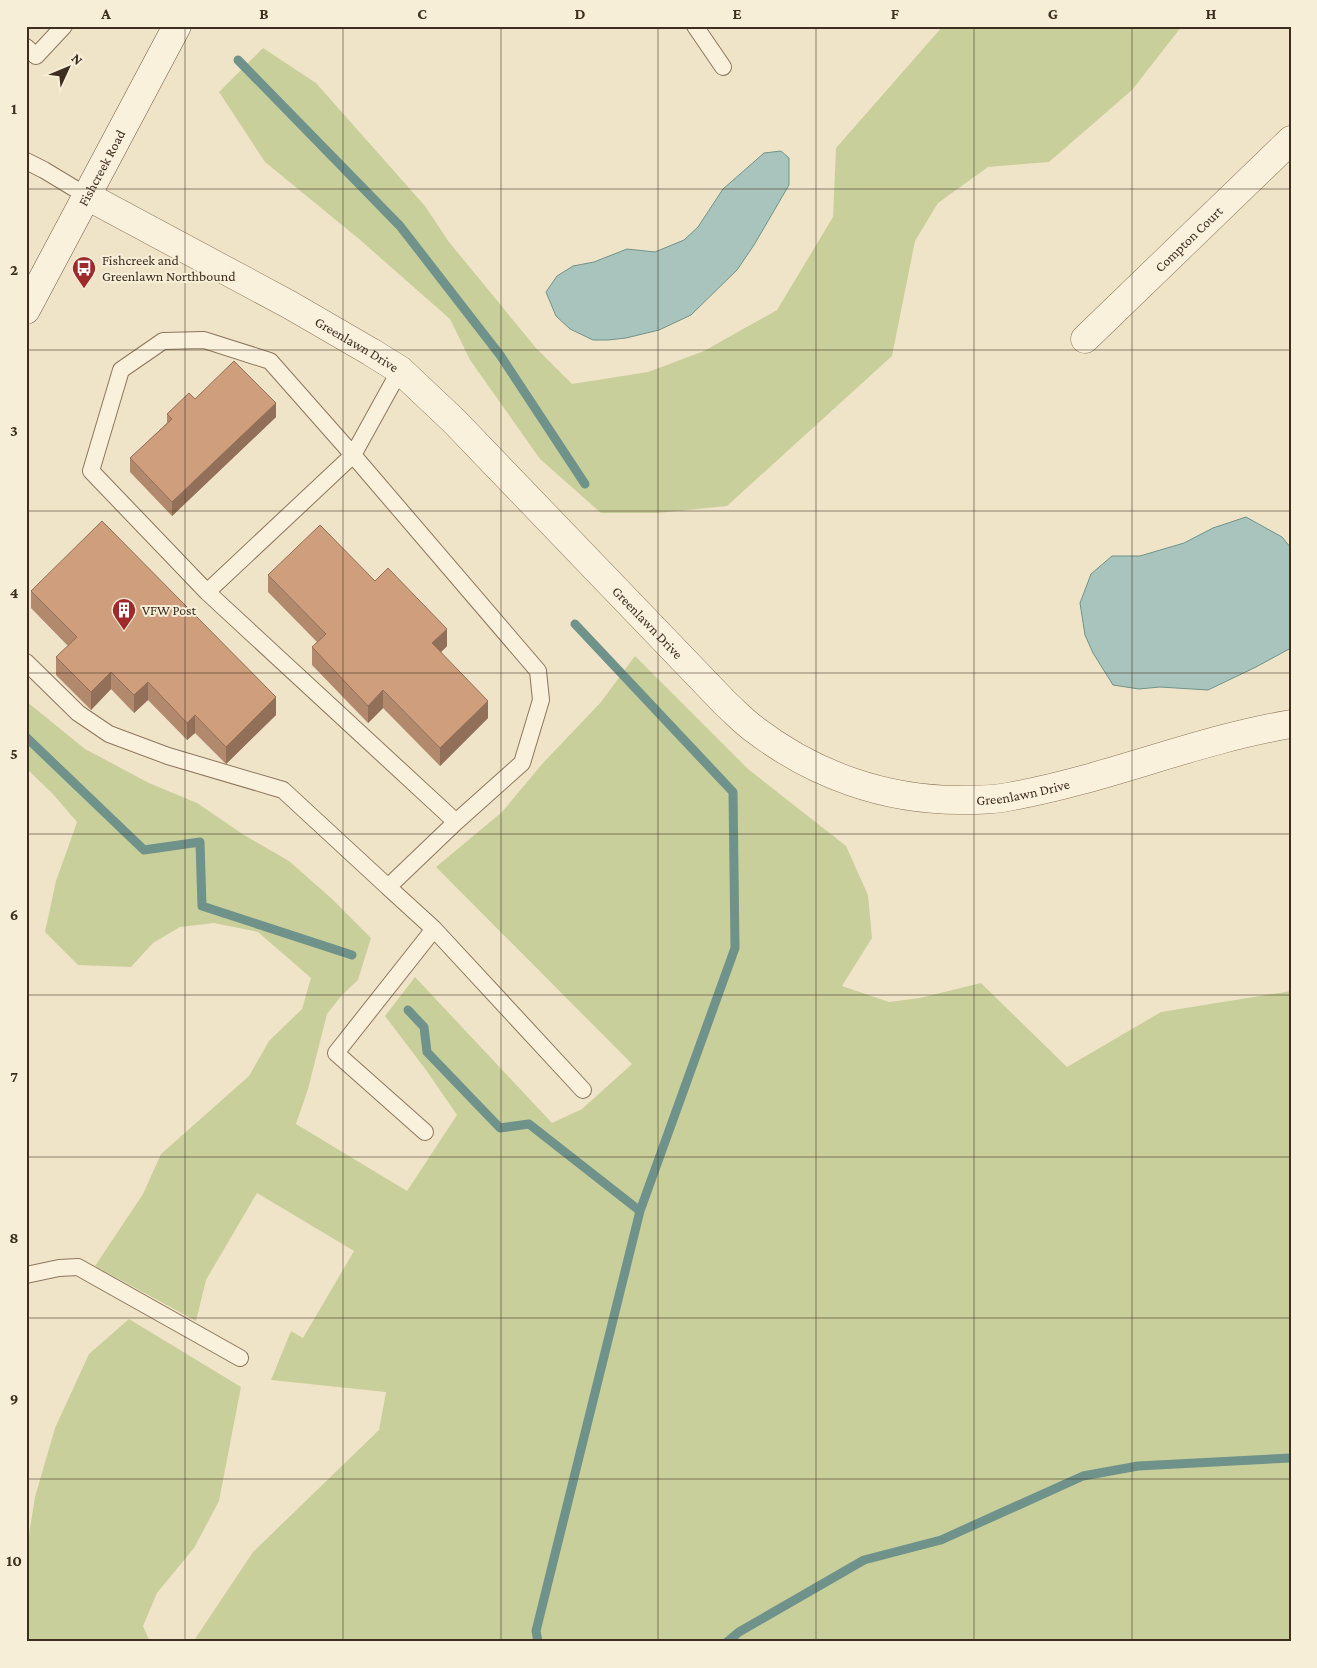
<svg xmlns="http://www.w3.org/2000/svg" width="1317" height="1668" font-family="'Crimson Pro',serif">
<rect width="100%" height="100%" fill="#f0e4c8"/>
<path fill="#c9cf9b" d="M 943,26 L 1182,26 L 1132,90 L 1049,162 L 988,167 L 938,203 L 915,241 L 892,356 L 727,506 L 658,513 L 601,513 L 540,459 L 470,360 L 450,319 L 359,239 L 265,162 L 219,92 L 263,48 L 316,83 L 425,206 L 449,242 L 536,348 L 572,384 L 648,372 L 704,351 L 777,310 L 833,217 L 836,148 Z
M 635,656 L 748,769 L 846,846 L 868,895 L 872,938 L 842,986 L 889,1002 L 920,998 L 981,983 L 1067,1067 L 1161,1012 L 1291,991 L 1291,1642 L 193,1642 L 253,1552 L 379,1430 L 386,1392 L 271,1380 L 291,1331 L 303,1338 L 354,1251 L 257,1193 L 206,1280 L 196,1321 L 95,1266 L 143,1194 L 161,1154 L 249,1076 L 269,1041 L 302,1009 L 311,978 L 258,932 L 214,923 L 180,927 L 153,943 L 131,967 L 78,965 L 45,932 L 56,881 L 77,822 L 52,793 L 26,768 L 26,701 L 85,749 L 149,783 L 197,803 L 244,835 L 289,861 L 331,898 L 371,938 L 358,980 L 342,995 L 327,1014 L 308,1089 L 296,1124 L 407,1191 L 457,1115 L 426,1070 L 385,1016 L 415,977 L 552,1123 L 582,1109 L 632,1064 L 436,867 L 502,812 L 543,763 L 601,702 Z
M 129,1319 L 241,1387 L 219,1501 L 194,1548 L 157,1593 L 143,1626 L 150,1642 L 29,1642 L 26,1638 L 26,1553 L 35,1497 L 55,1428 L 89,1354 Z"/>
<path fill="#a9c4bc" stroke="#6f938a" d="M 781,151 L 789,158 L 789,185 L 754,245 L 737,270 L 691,315 L 659,330 L 626,338 L 608,340 L 593,340 L 570,329 L 556,316 L 546,292 L 557,276 L 573,266 L 594,262 L 627,249 L 655,252 L 684,240 L 698,227 L 723,189 L 764,153 Z
M 1246,517 L 1282,537 L 1291,548 L 1291,648 L 1256,667 L 1208,690 L 1160,687 L 1139,689 L 1113,685 L 1093,653 L 1085,635 L 1080,603 L 1091,574 L 1112,556 L 1140,556 L 1184,543 L 1213,528 Z"/>
<g fill="none" stroke-linecap="round" stroke-linejoin="round">
<path stroke="#6f938a" stroke-width="9" d="M 238,60 L 400,226 L 500,355 L 585,484
M 26,737 L 144,850 L 200,842 L 202,906 L 352,955
M 408,1010 L 424,1027 L 427,1052 L 500,1128 L 529,1124 L 640,1211
M 538,1642 L 536,1631 L 640,1211 L 735,948 L 733,792 L 575,624
M 727,1642 L 739,1632 L 864,1560 L 941,1540 L 1083,1476 L 1138,1466 L 1291,1458"/>
<g stroke="#8d765c" stroke-width="18">
<path id="lane" d="M 695,26 L 723,67
M 26,47 L 36,56 L 64,26
M 26,161 L 44,170 L 87,196
M 204,340 L 270,361 L 353,455 L 538,671 L 541,700 L 522,763 L 456,822 L 207,592 L 91,471 L 121,370 L 163,341 Z
M 207,592 L 353,455 L 400,370
M 26,662 L 78,713 L 109,734 L 168,756 L 283,790 L 388,887
M 434,929 L 583,1090
M 425,1132 L 336,1053 L 434,929 L 388,887 L 456,822
M 26,1275 L 59,1268 L 78,1267 L 240,1358"/>
</g>
<g stroke="#8d765c" stroke-width="29">
<g id="street">
<path id="s1" d="M 87,196 L 290,305 L 371,352 L 400,370 L 454,421 L 726,704 C 735,712 744,722 754,729 C 814,775 885,800 960,800 C 978,800 996,800 1013,796 C 1107,779 1196,740 1291,724"/>
<path id="s2" d="M 1085,339 L 1291,140"/>
</g>
</g>
<g stroke="#6f573f" stroke-width="29">
<g id="secondary">
<path id="s3" d="M 26,310 L 177,26"/>
</g>
</g>
<use href="#lane" stroke="#faf1dc" stroke-width="16"/>
<use href="#street" stroke="#faf1dc" stroke-width="28"/>
<use href="#secondary" stroke="#faf1dc" stroke-width="28"/>
</g>
<path fill="#b2896c" d="M 195,399 L 276,417 L 172,516 L 130,472 L 130,458 L 167,423 L 167,414 Z
M 268,575 L 375,581 L 447,646 L 441,652 L 488,718 L 440,766 L 383,708 L 368,723 L 312,665 L 312,647 L 317,642 L 268,592 Z
M 31,591 L 276,715 L 226,764 L 195,733 L 187,740 L 148,700 L 134,713 L 111,689 L 91,710 L 56,675 L 56,657 L 68,646 L 31,608 Z"/>
<path fill="#916f58" d="M 276,403 L 276,417 L 172,516 L 172,502 Z
M 447,629 L 447,646 L 432,661 L 432,643 Z
M 111,672 L 111,689 L 91,710 L 91,692 Z
M 148,682 L 148,700 L 134,713 L 134,695 Z
M 383,690 L 383,708 L 368,723 L 368,706 Z
M 276,697 L 276,715 L 226,764 L 226,747 Z
M 488,701 L 488,718 L 440,766 L 440,748 Z
M 195,715 L 195,733 L 187,740 L 187,723 Z"/>
<path fill="#cf9f7d" stroke="#916f58" d="M 234,361 L 276,403 L 172,502 L 130,458 L 172,419 L 167,414 L 189,393 L 195,399 Z
M 102,521 L 276,697 L 226,747 L 195,715 L 187,723 L 148,682 L 134,695 L 111,672 L 91,692 L 56,657 L 77,637 L 31,591 Z
M 320,525 L 375,581 L 388,568 L 447,629 L 432,643 L 488,701 L 440,748 L 383,690 L 368,706 L 312,647 L 326,634 L 268,575 Z"/>
<path fill="none" stroke="#3d2e20" stroke-width="1" stroke-opacity="0.55" d="M 185,26 L 185,1642M 343,26 L 343,1642M 501,26 L 501,1642M 658,26 L 658,1642M 816,26 L 816,1642M 974,26 L 974,1642M 1132,26 L 1132,1642M 26,189 L 1291,189M 26,350 L 1291,350M 26,511 L 1291,511M 26,673 L 1291,673M 26,834 L 1291,834M 26,995 L 1291,995M 26,1157 L 1291,1157M 26,1318 L 1291,1318M 26,1479 L 1291,1479"/>
<defs>
<g id="bus-pin" transform="scale(1.25)"><path d="M0 17L-7.5 6A9.5 9.5 0 1 1 7.5 6Z" fill="#9e2a2b" stroke="#f7eed8"/><path d="M-5-6H5V4H4V6H2V4H-2V6H-4V4H-5ZM-3.5-4V0h7V-4ZM-3.5 1.2v1.5H-2V1.2ZM2 1.2v1.5H3.5V1.2Z" fill="#fff"/></g>
<g id="building-pin" transform="scale(1.25)"><path d="M0 17L-7.5 6A9.5 9.5 0 1 1 7.5 6Z" fill="#9e2a2b" stroke="#f7eed8"/><path d="M-4-6H4V6H1V3H-1V6H-4ZM-2.5-4.3h1.7v1.8h-1.7ZM.8-4.3h1.7v1.8H.8ZM-2.5-1h1.7V.8h-1.7ZM.8-1h1.7V.8H.8Z" fill="#fff"/></g>
</defs>
<g fill-rule="evenodd">
<use href="#bus-pin" x="84" y="268"/>
<use href="#building-pin" x="124" y="610"/>
</g>
<g text-anchor="middle" dominant-baseline="central" stroke-width="4" stroke-linejoin="round" paint-order="stroke">
<g font-size="14" fill="#3d2e20" stroke="#f7eed8">
<text stroke="none"><textPath href="#s3" startOffset="161">Fishcreek Road</textPath></text>
<text stroke="none"><textPath href="#s2" startOffset="144">Compton Court</textPath></text>
<text stroke="none"><textPath href="#s1" startOffset="308">Greenlawn Drive</textPath></text>
<text stroke="none"><textPath href="#s1" startOffset="712">Greenlawn Drive</textPath></text>
<text stroke="none"><textPath href="#s1" startOffset="1148">Greenlawn Drive</textPath></text>
</g>
<g font-size="14" fill="#3d2e20" stroke="#f7eed8" text-anchor="start">
<text x="102" y="260">Fishcreek and<tspan x="102" dy="16">Greenlawn Northbound</tspan></text>
<text x="142" y="610">VFW Post</text>
</g>
</g>
<rect width="1317" height="1668" fill="none" stroke="#f7eed8" stroke-width="55"/>
<g transform="translate(68 68) rotate(46)" stroke="#f7eed8" stroke-width="4" paint-order="stroke">
<path d="M0-4L9 19L0 12L-9 19Z" fill="#3d2e20"/>
<text y="-8" font-size="14" font-weight="bold" text-anchor="middle" fill="#3d2e20">N</text>
</g>
<rect x="28" y="28" width="1262" height="1612" fill="none" stroke="#3d2e20" stroke-width="2"/>
<g font-size="16" text-anchor="middle" font-weight="bold" fill="#3d2e20">
<text x="106" y="19">A</text>
<text x="264" y="19">B</text>
<text x="422" y="19">C</text>
<text x="580" y="19">D</text>
<text x="737" y="19">E</text>
<text x="895" y="19">F</text>
<text x="1053" y="19">G</text>
<text x="1211" y="19">H</text>
<text x="14" y="114">1</text>
<text x="14" y="275">2</text>
<text x="14" y="436">3</text>
<text x="14" y="598">4</text>
<text x="14" y="759">5</text>
<text x="14" y="920">6</text>
<text x="14" y="1082">7</text>
<text x="14" y="1243">8</text>
<text x="14" y="1404">9</text>
<text x="14" y="1566">10</text>
</g>
</svg>
